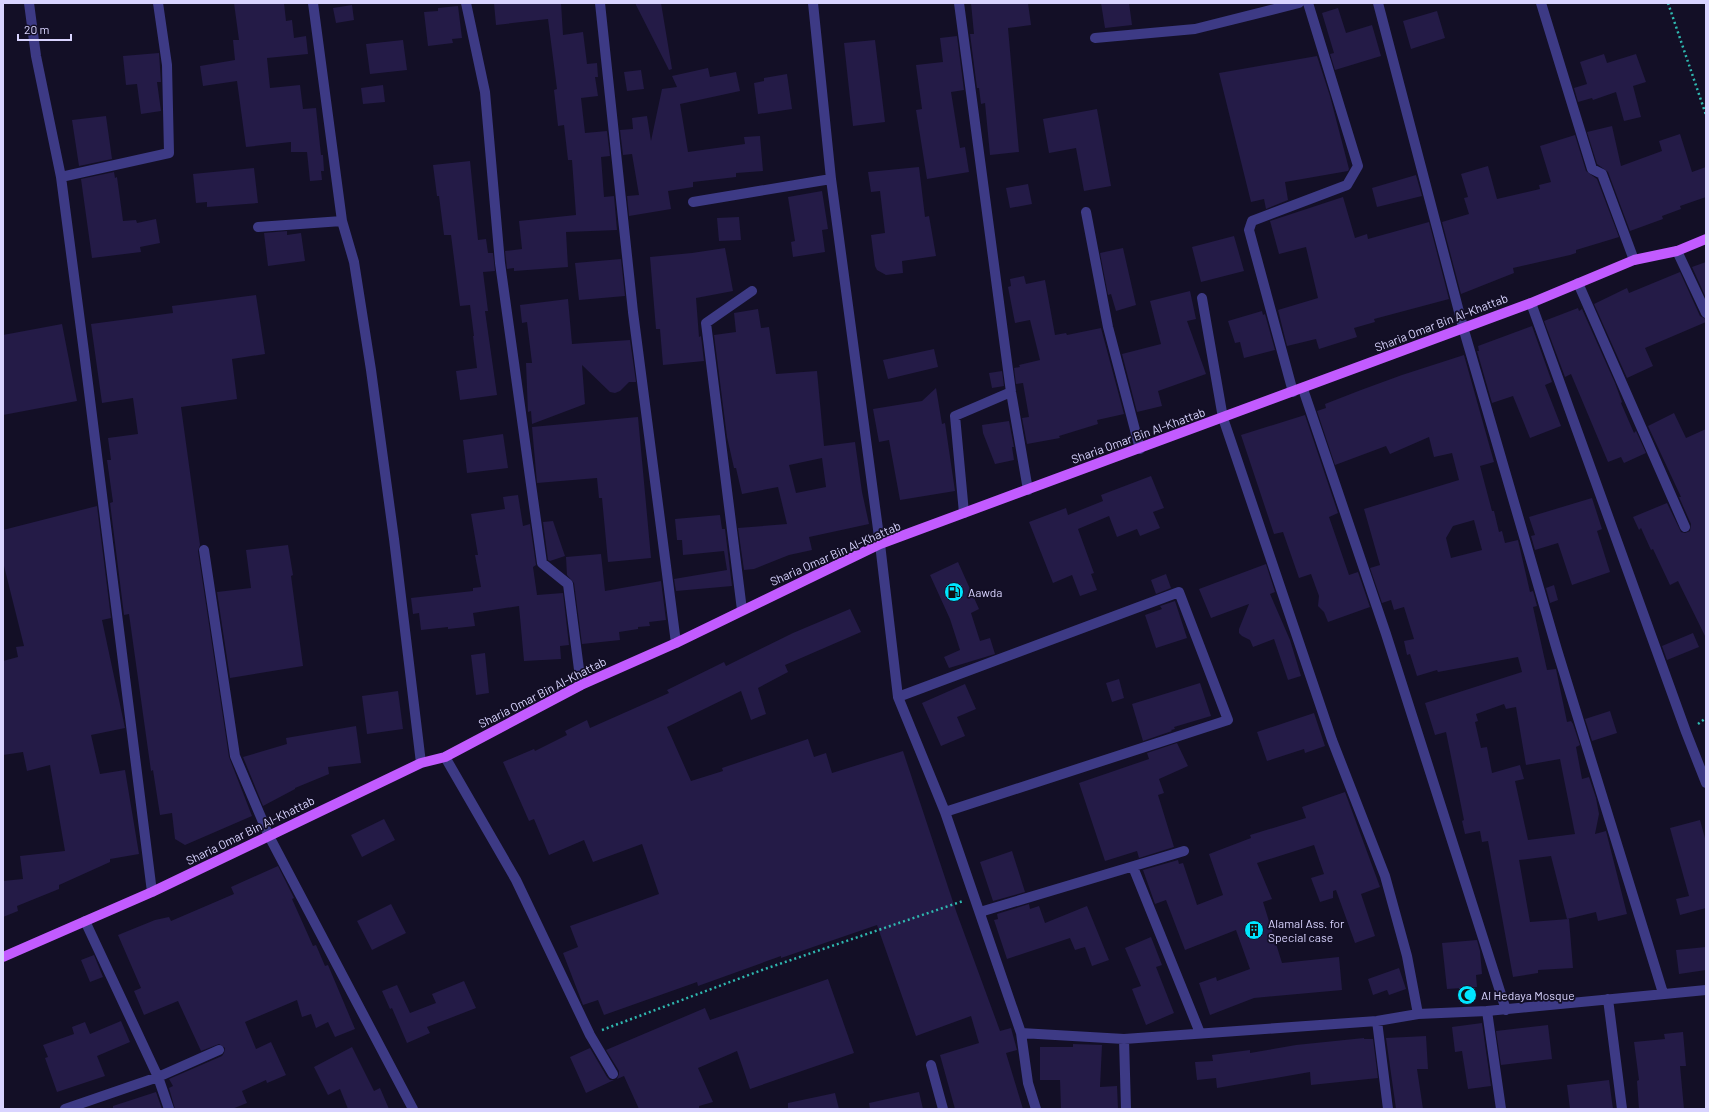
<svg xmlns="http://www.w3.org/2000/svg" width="1709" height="1112" font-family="Barlow,sans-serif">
<rect width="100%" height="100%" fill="#130f26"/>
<path fill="#241b47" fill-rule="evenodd" d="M 234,3 L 284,3 L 286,21 L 292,20 L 294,38 L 306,36 L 308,54 L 267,58 L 270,88 L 300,85 L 303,109 L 316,108 L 321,155 L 323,155 L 324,171 L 321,171 L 322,180 L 310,181 L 307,152 L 291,152 L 291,142 L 246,147 L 237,81 L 203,86 L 200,66 L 235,60 L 233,40 L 239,40 Z
M 494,3 L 534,3 L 534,4 L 561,3 L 563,35 L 583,32 L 587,64 L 597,63 L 598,77 L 595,77 L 598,96 L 581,98 L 585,133 L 607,131 L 610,156 L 601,157 L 604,197 L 614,196 L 617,230 L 566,232 L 568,267 L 514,271 L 514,268 L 507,269 L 505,251 L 522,249 L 519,221 L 576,215 L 572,160 L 568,160 L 564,125 L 558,126 L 554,90 L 557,89 L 548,19 L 496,25 Z
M 635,3 L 661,3 L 672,69 L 669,70 Z
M 971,3 L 1028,3 L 1031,25 L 1008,28 L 1019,152 L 990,155 L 985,103 L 981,104 L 979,88 L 977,88 L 970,34 L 974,34 Z
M 1101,3 L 1129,3 L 1132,25 L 1105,28 Z
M 352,5 L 354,20 L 336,23 L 333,8 Z
M 458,6 L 462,38 L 452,39 L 453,43 L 428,46 L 424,12 L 438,11 L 438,8 Z
M 1338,8 L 1346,33 L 1372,25 L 1381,56 L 1335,70 L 1330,54 L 1334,53 L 1322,13 Z
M 1437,11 L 1445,38 L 1411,49 L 1403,21 Z
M 957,36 L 964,90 L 951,92 L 960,148 L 965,147 L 969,172 L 927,179 L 916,110 L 922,109 L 916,65 L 943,62 L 940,38 Z
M 403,40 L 407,70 L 370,74 L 366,44 Z
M 875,40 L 885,122 L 853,126 L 844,43 Z
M 159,53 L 161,82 L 157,82 L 161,111 L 141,114 L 137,84 L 126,85 L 123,56 Z
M 1604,54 L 1607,63 L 1636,54 L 1646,82 L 1633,86 L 1641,117 L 1624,121 L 1616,92 L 1593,100 L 1592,98 L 1578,102 L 1574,88 L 1587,84 L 1580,62 Z
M 1317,56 L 1330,96 L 1349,169 L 1348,171 L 1285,182 L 1288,200 L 1266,209 L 1264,199 L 1251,202 L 1219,73 Z
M 708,68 L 710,77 L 736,72 L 740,91 L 680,104 L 688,152 L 745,144 L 744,137 L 760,136 L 763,171 L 736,173 L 736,177 L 693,182 L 693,187 L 668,191 L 671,209 L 629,216 L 627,196 L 639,195 L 632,154 L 623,155 L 620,130 L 633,129 L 632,118 L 647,116 L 651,141 L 662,89 L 677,87 L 672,76 Z
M 641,70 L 644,89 L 627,91 L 624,72 Z
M 787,74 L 792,109 L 758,114 L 754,83 L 764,81 L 764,78 Z
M 383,85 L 385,102 L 363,104 L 361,88 Z
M 1097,109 L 1111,186 L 1084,191 L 1076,148 L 1049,153 L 1043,119 Z
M 106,116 L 112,159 L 79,166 L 72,120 Z
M 1612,126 L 1621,166 L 1662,151 L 1659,141 L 1680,134 L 1692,172 L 1706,167 L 1706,197 L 1680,206 L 1681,209 L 1662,216 L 1663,219 L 1630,231 L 1608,172 L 1597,164 L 1587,132 Z
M 1575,135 L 1586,171 L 1597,179 L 1619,237 L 1576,250 L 1576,253 L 1570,255 L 1513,268 L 1514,273 L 1461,294 L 1442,222 L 1469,214 L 1464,198 L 1468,197 L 1461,174 L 1488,166 L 1497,199 L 1540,189 L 1539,185 L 1551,182 L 1540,146 Z
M 470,161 L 478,240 L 486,239 L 488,253 L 493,253 L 495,271 L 483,272 L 488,311 L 485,311 L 497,395 L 460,400 L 456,371 L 477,368 L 473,336 L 474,336 L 470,305 L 460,306 L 451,235 L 444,235 L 439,196 L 437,196 L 433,165 Z
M 919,167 L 925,217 L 929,216 L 936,256 L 902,261 L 903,273 L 886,275 L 877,270 L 875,266 L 871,235 L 885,233 L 880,191 L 871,192 L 868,172 Z
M 254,168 L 258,203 L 207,207 L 207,202 L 196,203 L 193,174 Z
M 114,172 L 115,178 L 117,177 L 123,221 L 136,220 L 137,223 L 156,219 L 160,243 L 140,247 L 141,252 L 92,258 L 81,179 Z
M 1416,175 L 1422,196 L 1377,207 L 1372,188 Z
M 1028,184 L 1032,204 L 1010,208 L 1006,188 Z
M 822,191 L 828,229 L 822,230 L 825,252 L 793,257 L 791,242 L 795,241 L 788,197 Z
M 1343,197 L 1355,238 L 1367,234 L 1368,239 L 1429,222 L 1449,299 L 1374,319 L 1375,322 L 1354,328 L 1357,337 L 1319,349 L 1316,339 L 1287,346 L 1278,310 L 1318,298 L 1306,247 L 1279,254 L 1270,221 Z
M 739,217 L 741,240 L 719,241 L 717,218 Z
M 287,231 L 287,235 L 301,233 L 305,261 L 268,266 L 264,233 Z
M 1234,236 L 1244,271 L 1201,282 L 1192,247 Z
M 725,248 L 733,291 L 696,298 L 699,337 L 701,336 L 704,361 L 663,365 L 660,329 L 656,329 L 650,257 L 692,253 Z
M 1123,248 L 1136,305 L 1116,311 L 1111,294 L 1108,295 L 1100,253 Z
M 621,259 L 625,296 L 579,300 L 575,263 Z
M 1706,262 L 1706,298 L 1692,267 Z
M 1680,272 L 1700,316 L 1706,319 L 1706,322 L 1645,348 L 1653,366 L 1627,378 L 1594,304 L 1627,288 L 1629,293 Z
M 1024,276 L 1026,284 L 1045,280 L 1055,335 L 1066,333 L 1067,335 L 1101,328 L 1124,414 L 1097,420 L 1098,424 L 1059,436 L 1060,438 L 1027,444 L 1022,418 L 1029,417 L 1023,383 L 1016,384 L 1014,368 L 1020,367 L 1019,365 L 1040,360 L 1030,320 L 1015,323 L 1008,287 L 1011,286 L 1010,279 Z
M 1190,291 L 1196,319 L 1187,321 L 1206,374 L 1158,391 L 1162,406 L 1137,412 L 1122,354 L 1161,344 L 1150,301 Z
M 256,295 L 265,354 L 232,359 L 237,399 L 181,407 L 200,545 L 198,551 L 229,757 L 252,816 L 185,845 L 175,839 L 172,813 L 160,815 L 153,770 L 151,771 L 129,614 L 124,615 L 110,503 L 113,502 L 107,460 L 111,460 L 108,438 L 138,434 L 133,398 L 102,403 L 91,324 L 173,313 L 172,306 Z
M 568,299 L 572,344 L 630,340 L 636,382 L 629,382 L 620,391 L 615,393 L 610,392 L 582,365 L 585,404 L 532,424 L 531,411 L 528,412 L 526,363 L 532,363 L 527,322 L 522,323 L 520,305 Z
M 1578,308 L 1579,311 L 1582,309 L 1615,383 L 1622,402 L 1621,403 L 1634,433 L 1636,431 L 1646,453 L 1624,463 L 1621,457 L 1608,462 L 1571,374 L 1565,377 L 1544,321 Z
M 758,309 L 761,328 L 769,327 L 776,374 L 817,371 L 824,446 L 855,442 L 862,492 L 869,524 L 809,537 L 812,550 L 789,555 L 754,569 L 744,570 L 738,528 L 787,524 L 778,487 L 742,494 L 736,468 L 734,468 L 727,437 L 714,335 L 736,332 L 734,313 ZM 822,458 L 826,487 L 796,493 L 789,465 Z
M 1262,311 L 1263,315 L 1265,314 L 1275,350 L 1244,358 L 1240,342 L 1235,343 L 1228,321 Z
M 62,324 L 77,401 L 3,415 L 3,335 Z
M 1532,326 L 1552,382 L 1545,385 L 1561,426 L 1530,438 L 1513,396 L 1492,403 L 1477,351 L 1479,351 L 1478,346 Z
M 934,349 L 938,367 L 888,379 L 883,360 Z
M 1464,355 L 1494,462 L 1480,466 L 1492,511 L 1494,511 L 1499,532 L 1502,531 L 1505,543 L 1518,540 L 1530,592 L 1533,591 L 1537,606 L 1533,607 L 1547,670 L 1556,669 L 1567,722 L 1571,721 L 1573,724 L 1580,745 L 1576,747 L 1582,779 L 1589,777 L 1596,798 L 1599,814 L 1595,834 L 1606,831 L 1627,914 L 1598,921 L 1596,912 L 1567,919 L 1551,856 L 1519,860 L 1530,922 L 1569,919 L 1573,968 L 1538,970 L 1538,973 L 1513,977 L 1488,841 L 1482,842 L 1480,831 L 1465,834 L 1462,821 L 1464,820 L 1446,732 L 1435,735 L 1425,703 L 1522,672 L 1518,657 L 1438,672 L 1437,670 L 1417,676 L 1410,654 L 1407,655 L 1404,641 L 1414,639 L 1404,607 L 1394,610 L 1391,600 L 1382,603 L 1370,568 L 1380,565 L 1364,509 L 1459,480 L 1452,453 L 1434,457 L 1429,437 L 1390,454 L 1386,446 L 1335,465 L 1317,411 L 1326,408 L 1325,404 L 1361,390 L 1402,375 ZM 1474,520 L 1482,550 L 1451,558 L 1446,538 L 1453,526 ZM 1504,704 L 1506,709 L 1516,707 L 1526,765 L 1560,759 L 1575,834 L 1528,840 L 1515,781 L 1524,779 L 1520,765 L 1492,773 L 1487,747 L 1481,748 L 1475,722 L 1478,721 L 1476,714 Z
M 1002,371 L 1004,386 L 992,388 L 989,373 Z
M 936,388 L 942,424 L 945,423 L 955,491 L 900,500 L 889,440 L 879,442 L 873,409 L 922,401 Z
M 1674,413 L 1686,438 L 1706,429 L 1706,638 L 1678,581 L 1670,585 L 1653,549 L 1651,550 L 1641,528 L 1639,530 L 1633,517 L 1667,503 L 1681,532 L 1685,533 L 1690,531 L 1691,524 L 1679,497 L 1681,497 L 1648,426 Z
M 1305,415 L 1338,513 L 1329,517 L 1349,575 L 1358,572 L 1370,607 L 1328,622 L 1324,612 L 1318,606 L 1319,596 L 1311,574 L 1299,578 L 1283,532 L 1274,534 L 1241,435 Z
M 638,417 L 651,558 L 608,562 L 602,498 L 599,498 L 597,478 L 537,483 L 532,427 Z
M 1009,421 L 1014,447 L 1012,447 L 1014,460 L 995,464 L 983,433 L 982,425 Z
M 503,434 L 508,468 L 467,473 L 463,440 Z
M 1151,476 L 1164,508 L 1153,512 L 1160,528 L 1140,536 L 1137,529 L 1117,537 L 1109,516 L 1078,529 L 1094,573 L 1091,574 L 1097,590 L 1080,596 L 1072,575 L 1053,583 L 1029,522 L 1066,508 L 1068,515 L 1103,501 L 1101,495 Z
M 518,495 L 523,526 L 530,524 L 536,565 L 533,567 L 537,595 L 563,593 L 569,645 L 560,646 L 561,659 L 524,661 L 519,606 L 473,613 L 475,626 L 448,629 L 448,627 L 421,630 L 419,613 L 413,614 L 411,598 L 473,591 L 473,588 L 481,587 L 475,555 L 478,555 L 471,514 L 505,509 L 503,497 Z
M 1592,498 L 1602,529 L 1597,531 L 1610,572 L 1572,585 L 1558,543 L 1535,550 L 1531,536 L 1535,535 L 1529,517 Z
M 97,506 L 111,618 L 102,620 L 125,728 L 91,735 L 100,774 L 125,770 L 139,854 L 110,859 L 110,862 L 59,885 L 59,889 L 17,906 L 18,911 L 3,917 L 3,881 L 23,879 L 20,856 L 65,851 L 50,765 L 27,771 L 23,752 L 3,755 L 3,661 L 18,657 L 16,647 L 24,646 L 3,562 L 3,530 Z
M 720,515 L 722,529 L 725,529 L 732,586 L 676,591 L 674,579 L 727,570 L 724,551 L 683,555 L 682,540 L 677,540 L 675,519 Z
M 553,521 L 565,556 L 550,561 L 548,560 L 543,522 Z
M 288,545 L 293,575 L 291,576 L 303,666 L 230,678 L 217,592 L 251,588 L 246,550 Z
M 601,554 L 605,591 L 661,581 L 666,620 L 649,622 L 650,626 L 638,627 L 638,629 L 619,632 L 620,640 L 582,644 L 574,583 L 567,575 L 566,557 Z
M 958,562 L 979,609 L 971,613 L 980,641 L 990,638 L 995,654 L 949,668 L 944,657 L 960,650 L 950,619 L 930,575 Z
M 1266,564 L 1275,592 L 1270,594 L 1290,640 L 1301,676 L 1288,680 L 1274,639 L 1253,647 L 1250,640 L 1242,636 L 1239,633 L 1239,629 L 1249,604 L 1211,618 L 1199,589 Z
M 1166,574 L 1171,588 L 1156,594 L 1151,580 Z
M 1554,585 L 1558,600 L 1550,603 L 1546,588 Z
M 1175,601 L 1187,638 L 1156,648 L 1145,615 L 1162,609 L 1160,606 Z
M 850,609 L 861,632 L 785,665 L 788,672 L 758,688 L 766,714 L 751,720 L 741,691 L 667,727 L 691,781 L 723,771 L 722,768 L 808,739 L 814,757 L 826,753 L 832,773 L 903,751 L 956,911 L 1000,1031 L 1011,1028 L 1017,1050 L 1006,1053 L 1023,1109 L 955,1109 L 940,1055 L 979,1043 L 971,1016 L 916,1036 L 877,925 L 781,958 L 781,956 L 698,986 L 697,982 L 604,1015 L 598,1000 L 583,1005 L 563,953 L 578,947 L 570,926 L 659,894 L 642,844 L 593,862 L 584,840 L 549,855 L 534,819 L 529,821 L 503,762 L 534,749 L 535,751 L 567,735 L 565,731 L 587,720 L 590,728 L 669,693 L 667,690 L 724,662 L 726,666 L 793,633 Z
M 1693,633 L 1699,647 L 1667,660 L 1662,646 Z
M 485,653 L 489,693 L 476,695 L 471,655 Z
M 1119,679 L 1124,698 L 1112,702 L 1106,683 Z
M 1200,683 L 1211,716 L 1174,727 L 1175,729 L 1171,730 L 1172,731 L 1143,741 L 1132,704 Z
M 965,684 L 976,709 L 957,717 L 965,736 L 941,746 L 922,703 Z
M 398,691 L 403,729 L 367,734 L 362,696 Z
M 1610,711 L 1617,733 L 1592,741 L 1585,719 Z
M 1314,713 L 1325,746 L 1305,753 L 1304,749 L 1267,761 L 1257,732 Z
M 356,726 L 361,763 L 328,767 L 329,774 L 295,788 L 295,789 L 263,806 L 243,757 L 287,744 L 286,738 Z
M 1177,743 L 1188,766 L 1159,779 L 1164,793 L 1158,795 L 1174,847 L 1139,858 L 1137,851 L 1105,861 L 1079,783 L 1149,759 L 1147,753 Z
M 1345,792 L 1380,887 L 1361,894 L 1375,936 L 1355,943 L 1336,890 L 1333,891 L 1333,898 L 1320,902 L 1311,878 L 1324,874 L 1314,845 L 1257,863 L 1272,899 L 1263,902 L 1282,963 L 1339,957 L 1342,990 L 1254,998 L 1210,1015 L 1199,983 L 1216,977 L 1217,981 L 1250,969 L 1236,930 L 1185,950 L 1166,900 L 1155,904 L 1143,870 L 1178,860 L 1179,864 L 1183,863 L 1197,905 L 1223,895 L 1209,854 L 1251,838 L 1250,835 L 1306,818 L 1302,807 Z
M 384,819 L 395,840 L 362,857 L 351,835 Z
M 1700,820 L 1706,842 L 1706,908 L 1680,915 L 1676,899 L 1689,896 L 1670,828 Z
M 1012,851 L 1025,892 L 993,901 L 980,862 Z
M 278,866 L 294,898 L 292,899 L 313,946 L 316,945 L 325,966 L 328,965 L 355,1029 L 335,1037 L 328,1022 L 316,1028 L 311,1014 L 302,1017 L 297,1000 L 245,1022 L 256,1049 L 271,1042 L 286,1075 L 267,1083 L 266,1080 L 242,1091 L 247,1103 L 232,1109 L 175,1109 L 169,1088 L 173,1086 L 169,1079 L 222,1056 L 224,1053 L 225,1048 L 219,1044 L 201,1051 L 178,1001 L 144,1015 L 134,991 L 141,988 L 118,935 L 155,920 L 169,917 L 171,921 L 234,894 L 231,887 Z
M 391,904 L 406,933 L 372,950 L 357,921 Z
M 1029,904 L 1030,909 L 1039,906 L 1045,923 L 1087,906 L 1109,960 L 1092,966 L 1085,947 L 1075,950 L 1070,938 L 1007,959 L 994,920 L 998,919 L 997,914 Z
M 1151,937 L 1162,965 L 1156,967 L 1174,1013 L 1146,1025 L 1132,989 L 1141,986 L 1125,948 Z
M 1477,940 L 1480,951 L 1482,974 L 1476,975 L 1477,987 L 1447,989 L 1442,943 Z
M 1706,947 L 1706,970 L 1679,974 L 1676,950 Z
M 94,955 L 103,977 L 90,982 L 81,960 Z
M 1399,968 L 1406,989 L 1389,995 L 1387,990 L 1373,995 L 1368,979 Z
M 828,979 L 854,1053 L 750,1089 L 737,1051 L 698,1068 L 713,1102 L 699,1106 L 699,1109 L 639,1109 L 624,1076 L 617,1079 L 619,1074 L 619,1071 L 606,1050 L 705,1008 L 710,1020 Z
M 464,981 L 476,1008 L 427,1027 L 430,1033 L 407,1043 L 392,1008 L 390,1009 L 382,991 L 397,985 L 410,1013 L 436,1003 L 432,994 Z
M 121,1021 L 130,1042 L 97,1056 L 105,1076 L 57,1092 L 45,1058 L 48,1057 L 43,1045 L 74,1034 L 72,1027 L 85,1022 L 90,1034 Z
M 1482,1023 L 1491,1086 L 1468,1089 L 1462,1051 L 1455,1052 L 1452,1027 Z
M 1548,1025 L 1552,1059 L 1501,1065 L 1496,1031 Z
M 1683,1032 L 1686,1066 L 1680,1066 L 1684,1109 L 1639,1109 L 1637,1081 L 1639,1080 L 1634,1042 L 1665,1039 L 1664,1034 Z
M 1426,1036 L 1428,1069 L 1417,1069 L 1423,1109 L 1396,1109 L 1386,1038 Z
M 1364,1038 L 1364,1039 L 1373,1039 L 1378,1078 L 1311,1085 L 1310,1072 L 1217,1088 L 1216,1078 L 1197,1080 L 1195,1062 L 1213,1061 L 1212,1055 L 1250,1050 L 1250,1053 L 1296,1045 Z
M 1073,1044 L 1102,1045 L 1100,1087 L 1117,1086 L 1118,1109 L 1061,1109 L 1060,1080 L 1040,1080 L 1040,1047 L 1073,1047 Z
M 352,1047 L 374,1091 L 380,1088 L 389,1109 L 348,1109 L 340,1089 L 328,1095 L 314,1067 Z
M 590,1048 L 607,1077 L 610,1080 L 614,1080 L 586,1093 L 570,1057 Z
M 1609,1080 L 1613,1109 L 1570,1109 L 1567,1085 Z
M 156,1092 L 162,1109 L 113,1109 L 113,1106 Z
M 919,1092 L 923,1109 L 870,1109 L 869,1103 Z
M 835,1093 L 839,1109 L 788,1109 L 788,1103 Z"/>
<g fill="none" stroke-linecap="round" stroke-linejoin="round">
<path stroke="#2fb8b0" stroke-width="2.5" stroke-dasharray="2 3" stroke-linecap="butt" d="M 1668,3 L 1706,115
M 1698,724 L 1706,718
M 602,1030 L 762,970 L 963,901"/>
<path stroke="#3d3a85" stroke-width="10" d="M 29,3 L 36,56 L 61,177 L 84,352 L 152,892
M 466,3 L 485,92 L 500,263 L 542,563 L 568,584 L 581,685
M 600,3 L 633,312 L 676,643
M 813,3 L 831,179 L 880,544 L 898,697 L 945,812 L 1021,1033 L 1028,1083 L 1036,1109
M 959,3 L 1011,392 L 1028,490
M 1378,3 L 1463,327 L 1557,650 L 1663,993
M 1541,3 L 1592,169 L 1602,174 L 1634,260
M 1095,38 L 1195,29 L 1299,3
M 61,177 L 169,153 L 167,65 L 158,3
M 693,202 L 831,179
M 1086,212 L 1108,327 L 1140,449
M 342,221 L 354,262 L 371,370 L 394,539 L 421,763
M 258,227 L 342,221 L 313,3
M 1677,251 L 1706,313
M 1578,283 L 1685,527
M 1202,298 L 1223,418 L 1332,740 L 1385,876 L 1407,956 L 1418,1014
M 1531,303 L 1686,732 L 1706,783
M 1303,389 L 1386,634 L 1506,1010
M 1293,392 L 1249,230 L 1252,221 L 1347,185 L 1358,166 L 1308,3
M 964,513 L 955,416 L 1011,392
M 204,550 L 235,756 L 269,836 L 413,1109
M 742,610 L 706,323 L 752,291
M 898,697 L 1179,592 L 1228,720 L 945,812
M 445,757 L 516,880 L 590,1035 L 613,1074
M 1133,867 L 1200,1033
M 980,912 L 1184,851
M 85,921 L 158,1077 L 169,1109
M 1608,999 L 1622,1109
M 1487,1011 L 1501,1109
M 1377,1021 L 1388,1109
M 1021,1033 L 1124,1039 L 1377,1021 L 1418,1014 L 1487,1011 L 1706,990
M 1124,1039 L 1126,1109
M 931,1065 L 943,1109
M 65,1109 L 158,1077 L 219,1050"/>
<path stroke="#c25bff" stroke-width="10" d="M 3,957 L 152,892 L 421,763 L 445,757 L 581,685 L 676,643 L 880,544 L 1531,303 L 1634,260 L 1677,251 L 1706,239"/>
</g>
<defs>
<g id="fuel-disc" transform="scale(1)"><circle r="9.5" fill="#00e5ff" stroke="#130f26"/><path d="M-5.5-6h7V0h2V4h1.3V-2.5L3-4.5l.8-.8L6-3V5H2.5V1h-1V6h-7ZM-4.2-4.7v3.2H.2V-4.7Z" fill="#111"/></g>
<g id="building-disc" transform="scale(1)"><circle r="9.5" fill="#00e5ff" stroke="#130f26"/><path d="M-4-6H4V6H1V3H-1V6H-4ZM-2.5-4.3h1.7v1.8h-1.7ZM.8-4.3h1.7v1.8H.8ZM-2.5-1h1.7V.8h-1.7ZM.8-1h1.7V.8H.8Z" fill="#111"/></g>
<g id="mosque-disc" transform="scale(1)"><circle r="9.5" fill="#00e5ff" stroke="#130f26"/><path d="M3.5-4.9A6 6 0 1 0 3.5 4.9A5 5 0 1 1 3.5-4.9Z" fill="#111"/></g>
</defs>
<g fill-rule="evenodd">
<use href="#fuel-disc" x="954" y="592"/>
<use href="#building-disc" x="1254" y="930"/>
<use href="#mosque-disc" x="1467" y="995"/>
</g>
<g text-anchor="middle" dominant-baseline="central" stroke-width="3.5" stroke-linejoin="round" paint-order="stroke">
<g font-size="12" fill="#d9d4ff" stroke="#130f26">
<text transform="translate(1441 322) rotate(-21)">Sharia Omar Bin Al-Khattab</text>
<text transform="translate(1138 435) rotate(-20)">Sharia Omar Bin Al-Khattab</text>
<text transform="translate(835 553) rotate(-24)">Sharia Omar Bin Al-Khattab</text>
<text transform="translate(542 692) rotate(-27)">Sharia Omar Bin Al-Khattab</text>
<text transform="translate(250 830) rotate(-26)">Sharia Omar Bin Al-Khattab</text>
</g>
<g font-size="12" fill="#d9d4ff" stroke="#130f26" text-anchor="start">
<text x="968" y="592">Aawda</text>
<text x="1268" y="923">Alamal Ass. for<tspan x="1268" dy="14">Special case</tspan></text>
<text x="1481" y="995">Al Hedaya Mosque</text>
</g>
</g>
<rect width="1709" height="1112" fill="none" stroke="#d9d4ff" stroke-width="8"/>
<path d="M18 34v6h53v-6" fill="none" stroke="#d9d4ff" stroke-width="2"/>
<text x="24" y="34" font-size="12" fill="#d9d4ff" stroke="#130f26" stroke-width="3" paint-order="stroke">20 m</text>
</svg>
